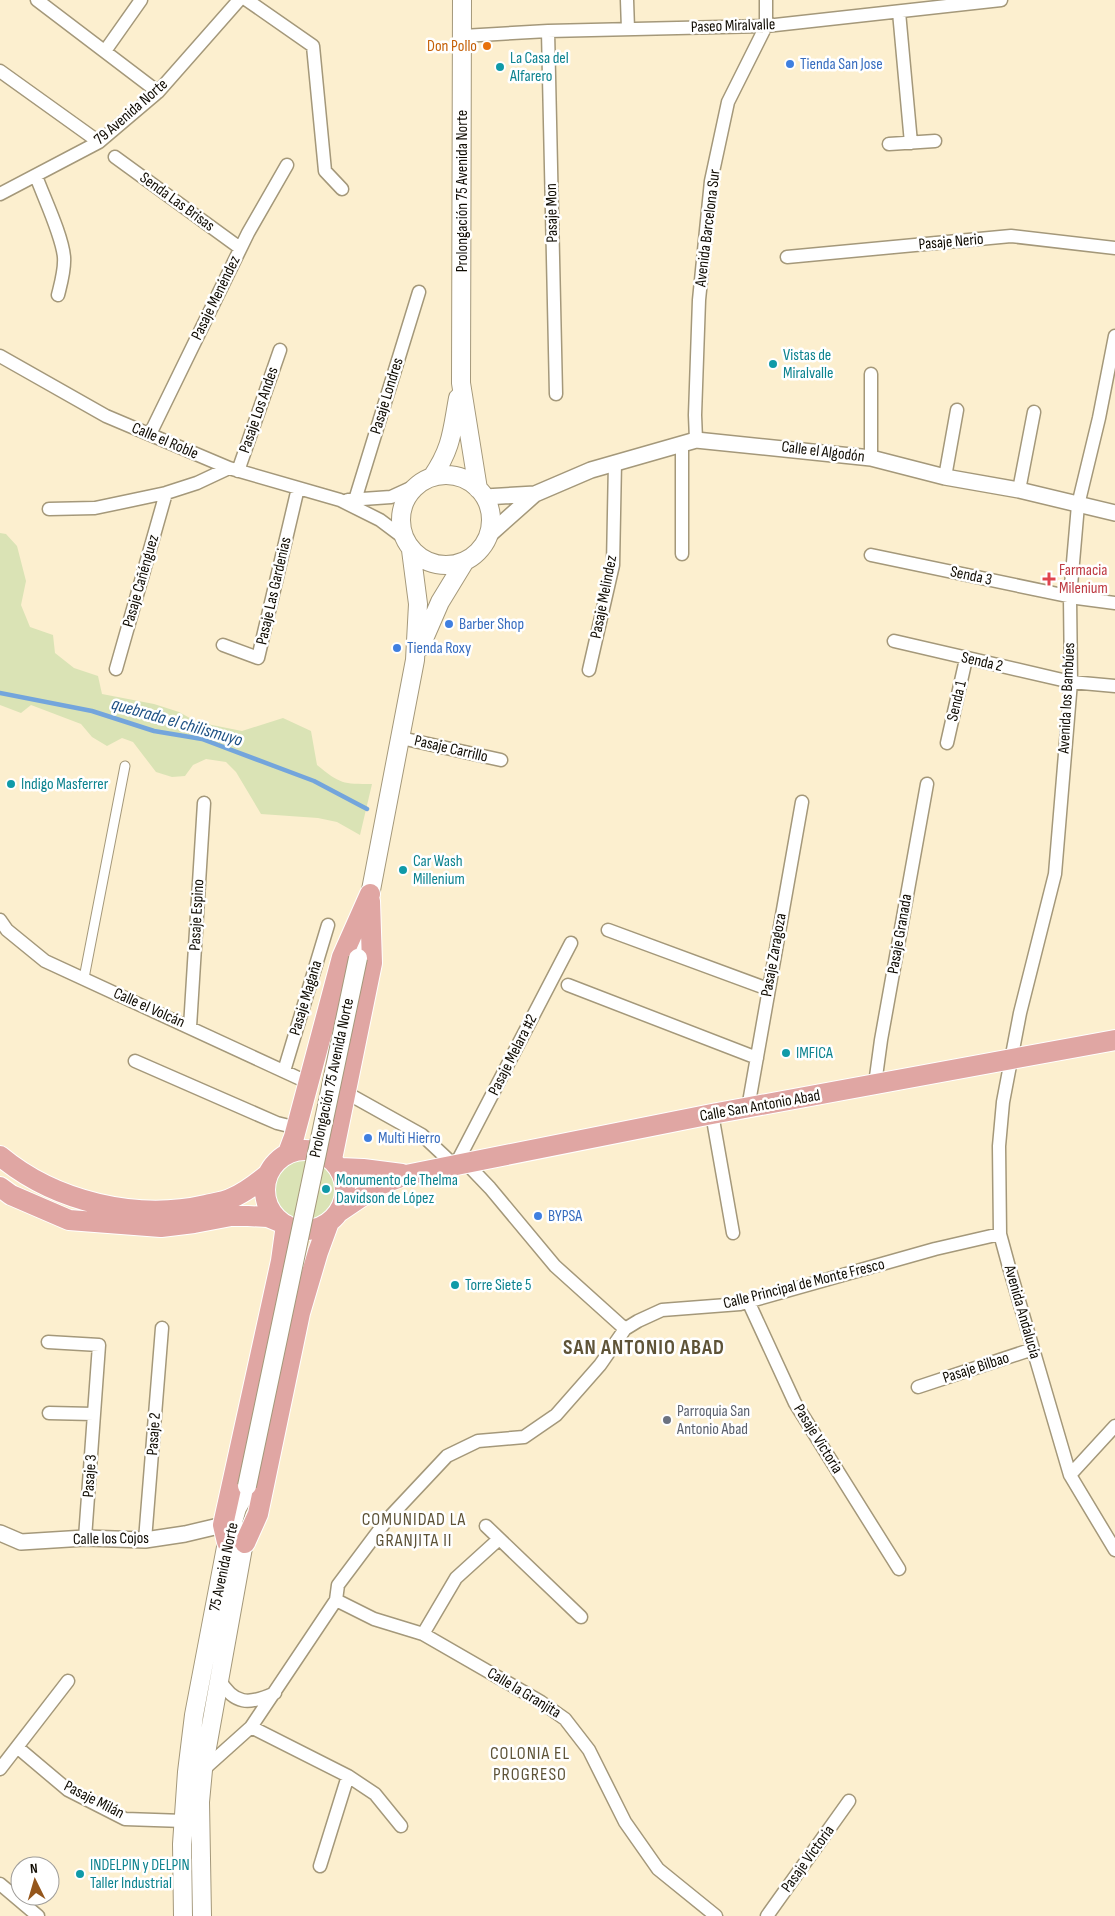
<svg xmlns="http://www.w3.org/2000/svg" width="1115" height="1916" font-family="'Sofia Sans Condensed',sans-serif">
<rect width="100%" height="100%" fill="#fcefcf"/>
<path fill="#dae3b5" d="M 0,533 L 6,534 L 17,546 L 26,581 L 21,605 L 30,627 L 53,635 L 55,653 L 74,668 L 98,676 L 102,694 L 154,704 L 179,712 L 197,722 L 242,731 L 283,718 L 311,731 L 317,765 C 340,784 343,784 372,784 L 360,835 L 337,822 L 318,818 L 261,814 L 236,772 L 226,762 L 206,759 L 193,765 L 185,776 L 172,777 L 156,772 L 133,742 L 122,738 L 107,746 L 92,737 L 81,724 L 31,705 L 21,713 L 0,705 Z
M273 1191a33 33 0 1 1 66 0a33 33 0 1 1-66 0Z"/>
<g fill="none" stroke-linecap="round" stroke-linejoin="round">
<path stroke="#73a5dc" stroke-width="4.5" d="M 0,693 L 92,711 L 154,731 L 202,739 L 314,781 L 367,809"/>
<g stroke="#a4987a" stroke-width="11">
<path id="pedestrian" d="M 84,978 L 125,766"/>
</g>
<g stroke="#a4987a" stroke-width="15">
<path id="minor" d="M 37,0 L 158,92
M 247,0 L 313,46 L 325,171 L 342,189
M 627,0 L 628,29
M 899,12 L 911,143
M 548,31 L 556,394
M 463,36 L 548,31 L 766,26 L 1001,0
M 105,51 L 141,0
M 0,71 L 99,142
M 889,144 L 935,141
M 115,157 L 240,248
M 36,176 C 44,198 62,235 64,257 C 65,270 61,283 58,295
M 0,194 L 99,142 L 158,92 L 239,0
M 787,257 L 1011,236 L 1115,248
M 1115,336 L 1099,418 L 1078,505 L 1070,597 L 1071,682 L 1055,874 L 1020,1013 L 1003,1102 L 999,1146 L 1000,1234 L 1009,1267 L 1070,1475 L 1115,1550
M 0,356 L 106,416 L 229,468 L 340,500 L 380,520 L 404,538
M 871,374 L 871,458
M 150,434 L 248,233 L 287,165
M 696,440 L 695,415 L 699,300 L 711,181 L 728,102 L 766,26 L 766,0
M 682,443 L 682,554
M 238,471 L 280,350
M 945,477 L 957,410
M 1019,490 L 1034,412
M 348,500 L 391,497 L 415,486
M 355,500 L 419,292
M 49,509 L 95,508 L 166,493 L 197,483 L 229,468
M 871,555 L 1077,598 L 1115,603
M 894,641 L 1071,682 L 1115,686
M 223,645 L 258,658 L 298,488
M 116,669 L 166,493
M 589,670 L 613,565 L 615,462
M 401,738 L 501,760
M 947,743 L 966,659
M 0,920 L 7,930 L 45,961 L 307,1082
M 608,930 L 768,989
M 568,985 L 757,1058
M 190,1027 L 204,803
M 135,1061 L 277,1123 L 297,1128
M 284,1071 L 328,925
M 875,1084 L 881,1040 L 927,784
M 345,1092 L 422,1135 L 455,1166 L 571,943
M 748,1108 L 802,802
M 712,1114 L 733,1233
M 467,1164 L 490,1188 L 555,1266 L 625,1329
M 748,1301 L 795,1403 L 899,1569
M 48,1342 L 99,1345 L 85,1538
M 918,1387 L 1033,1349
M 49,1413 L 94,1414
M 1070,1475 L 1115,1426
M 486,1526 L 581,1617
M 145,1540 L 162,1328
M 336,1600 L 374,1619 L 423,1634 L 541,1702 L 565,1719 L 589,1750 L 625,1822 L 658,1869 L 716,1916
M 423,1634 L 456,1578 L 499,1539
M 219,1679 C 234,1705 249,1705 275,1693
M 251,1727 L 348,1776 L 375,1794 L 401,1826
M 17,1747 L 68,1790 L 125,1819 L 184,1821
M 0,1769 L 68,1681
M 203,1770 L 251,1727 L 336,1600 L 338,1585 L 386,1521 L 447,1456 L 478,1441 L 524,1437 L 556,1415 L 600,1365 L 625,1329 L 638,1321 L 662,1310 L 740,1304 L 935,1249 L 1000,1234
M 320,1866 L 348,1776
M 0,1884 L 38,1916
M 767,1916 L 849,1801"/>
</g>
<g stroke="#a4987a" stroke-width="18">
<path id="tertiary" d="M 485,497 L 535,494
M 489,535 L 535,494 L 591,470 L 696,440 L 871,458 L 945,477 L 1019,490 L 1115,513
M 0,1533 L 21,1542 L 85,1538 L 145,1540 L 185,1534 L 223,1525"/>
</g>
<g stroke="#a4987a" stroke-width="20">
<path id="secondary" d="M 462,0 L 461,383 L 478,489
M401 520a45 45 0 1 1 90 0a45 45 0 1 1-90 0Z
M 432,477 C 452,448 452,431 458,398
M 420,648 L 440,602 L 465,561
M 358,958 L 415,660 L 418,604 L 411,550
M 183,1916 L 182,1844 L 187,1772 L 194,1715 L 227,1542 L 237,1508 L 245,1494 L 247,1486
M 202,1916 L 200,1802 L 203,1770 L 246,1531"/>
</g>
<g stroke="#fff" stroke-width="22">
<path id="primary" d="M265 1190a40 40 0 1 1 80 0a40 40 0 1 1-80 0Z
M 288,1153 L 294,1137 L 342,957 L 370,894
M 0,1156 C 55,1202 137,1221 206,1205 C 215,1203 224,1202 232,1198 C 246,1192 256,1184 267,1175
M 332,1159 L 372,963 L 370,901
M 340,1168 L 363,1169 L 402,1174
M 0,1187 L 11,1195 L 69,1220 L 161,1227 L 194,1223 L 231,1216 L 248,1216 L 268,1217 L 280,1222
M 339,1212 L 379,1185 L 406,1175 L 712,1114 L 1115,1040
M 227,1542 L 223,1525 L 281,1261 L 286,1225
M 245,1543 L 258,1514 L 300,1313 L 318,1252 L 329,1222"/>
</g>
<use href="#pedestrian" stroke="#fff" stroke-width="9"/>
<use href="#minor" stroke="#fff" stroke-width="12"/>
<use href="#tertiary" stroke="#fff" stroke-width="15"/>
<use href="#secondary" stroke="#fff" stroke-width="18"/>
<use href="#primary" stroke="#e0a6a3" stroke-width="20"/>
<g stroke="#a4987a" stroke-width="20" stroke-linecap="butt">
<path id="secondary-bridge" d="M 247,1486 L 358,958"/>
</g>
<use href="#secondary-bridge" stroke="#fff" stroke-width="18"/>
</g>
<circle fill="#e8710a" stroke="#fff" stroke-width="2" cx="487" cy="46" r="5"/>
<g fill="#3f7fe0" stroke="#fff" stroke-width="2">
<circle cx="790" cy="64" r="5"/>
<circle cx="449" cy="624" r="5"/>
<circle cx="397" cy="648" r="5"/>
<circle cx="368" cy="1138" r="5"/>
<circle cx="538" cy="1216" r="5"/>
</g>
<g fill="#0f9aa8" stroke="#fff" stroke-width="2">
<circle cx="500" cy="67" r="5"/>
<circle cx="773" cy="364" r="5"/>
<circle cx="11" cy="784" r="5"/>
<circle cx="403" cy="870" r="5"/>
<circle cx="786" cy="1053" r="5"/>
<circle cx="326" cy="1189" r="5"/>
<circle cx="455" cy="1285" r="5"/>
<circle cx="80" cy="1874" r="5"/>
</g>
<path fill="#e0444e" stroke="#fff" stroke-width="2" d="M1046.5 571.5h5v5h5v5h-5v5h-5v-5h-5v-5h5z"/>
<circle fill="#6b7280" stroke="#fff" stroke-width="2" cx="667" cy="1420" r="5"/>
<g text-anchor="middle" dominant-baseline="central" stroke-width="5" stroke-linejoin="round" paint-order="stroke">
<g font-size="16" fill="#0f0b02" stroke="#fff">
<text transform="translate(733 26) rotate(-2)">Paseo Miralvalle</text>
<text transform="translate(131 112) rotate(-41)">79 Avenida Norte</text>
<text transform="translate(462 191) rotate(-90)">Prolongación 75 Avenida Norte</text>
<text transform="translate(177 202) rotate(36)">Senda Las Brisas</text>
<text transform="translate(552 213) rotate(-91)">Pasaje Mon</text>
<text transform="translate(708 228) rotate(-83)">Avenida Barcelona Sur</text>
<text transform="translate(951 242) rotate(-5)">Pasaje Nerio</text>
<text transform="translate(216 298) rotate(-64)">Pasaje Menéndez</text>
<text transform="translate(387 396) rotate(-73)">Pasaje Londres</text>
<text transform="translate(259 410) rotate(-71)">Pasaje Los Andes</text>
<text transform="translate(165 441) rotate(23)">Calle el Roble</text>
<text transform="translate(823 452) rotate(7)">Calle el Algodón</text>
<text transform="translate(971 576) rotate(12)">Senda 3</text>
<text transform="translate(141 581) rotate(-74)">Pasaje Cañénguez</text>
<text transform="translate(274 591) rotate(-77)">Pasaje Las Gardenias</text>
<text transform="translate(604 597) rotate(-79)">Pasaje Melindez</text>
<text transform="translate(982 662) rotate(13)">Senda 2</text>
<text transform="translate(1067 698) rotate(-87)">Avenida los Bambúes</text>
<text transform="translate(957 701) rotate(-77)">Senda 1</text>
<text transform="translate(451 749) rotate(13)">Pasaje Carrillo</text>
<text transform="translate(197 915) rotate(-87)">Pasaje Espino</text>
<text transform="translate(900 934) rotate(-80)">Pasaje Granada</text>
<text transform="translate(774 955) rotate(-80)">Pasaje Zaragoza</text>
<text transform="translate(306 998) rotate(-73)">Pasaje Magaña</text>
<text transform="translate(149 1008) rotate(24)">Calle el Volcán</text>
<text transform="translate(513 1055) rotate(-63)">Pasaje Melara #2</text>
<text transform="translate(332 1078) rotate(-78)">Prolongación 75 Avenida Norte</text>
<text transform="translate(760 1106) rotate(-10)">Calle San Antonio Abad</text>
<text transform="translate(804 1284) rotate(-14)">Calle Principal de Monte Fresco</text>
<text transform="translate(1022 1312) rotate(74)">Avenida Andalucía</text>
<text transform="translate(976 1368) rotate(-18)">Pasaje Bilbao</text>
<text transform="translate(154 1434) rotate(-86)">Pasaje 2</text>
<text transform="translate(818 1439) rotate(58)">Pasaje Victoria</text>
<text transform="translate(90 1476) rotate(-86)">Pasaje 3</text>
<text transform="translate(111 1539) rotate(-1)">Calle los Cojos</text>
<text transform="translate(224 1567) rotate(-78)">75 Avenida Norte</text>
<text transform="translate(524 1693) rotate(31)">Calle la Granjita</text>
<text transform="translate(94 1800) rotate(27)">Pasaje Milán</text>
<text transform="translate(808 1859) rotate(-54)">Pasaje Victoria</text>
</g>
<g font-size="16" fill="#c56008" stroke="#fff" text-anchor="end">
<text x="477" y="46">Don Pollo</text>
</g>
<g font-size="16" fill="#0d838f" stroke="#fff" text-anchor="start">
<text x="510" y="58">La Casa del<tspan x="510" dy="18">Alfarero</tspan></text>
<text x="783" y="355">Vistas de<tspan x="783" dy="18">Miralvalle</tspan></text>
<text x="21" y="784">Indigo Masferrer</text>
<text x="413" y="861">Car Wash<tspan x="413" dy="18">Millenium</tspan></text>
<text x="796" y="1053">IMFICA</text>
<text x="336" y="1180">Monumento de Thelma<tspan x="336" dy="18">Davidson de López</tspan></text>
<text x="465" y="1285">Torre Siete 5</text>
<text x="90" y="1865">INDELPIN y DELPIN<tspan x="90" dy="18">Taller Industrial</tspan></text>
</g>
<g font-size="16" fill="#366cbe" stroke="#fff" text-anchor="start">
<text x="800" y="64">Tienda San Jose</text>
<text x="459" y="624">Barber Shop</text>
<text x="407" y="648">Tienda Roxy</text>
<text x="378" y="1138">Multi Hierro</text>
<text x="548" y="1216">BYPSA</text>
</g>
<g font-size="16" fill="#be3a42" stroke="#fff" text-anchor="start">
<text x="1059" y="570">Farmacia<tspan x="1059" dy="18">Milenium</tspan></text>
</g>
<g font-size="16" fill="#5b616d" stroke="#fff" text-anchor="start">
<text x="677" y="1411">Parroquia San<tspan x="677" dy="18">Antonio Abad</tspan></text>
</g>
<g font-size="18" font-style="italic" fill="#1c5084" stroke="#fff">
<text transform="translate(177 722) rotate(16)">quebrada el chilismuyo</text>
</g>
<g font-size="18" letter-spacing="1" fill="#5e5337" stroke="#fff">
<text x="414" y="1519">COMUNIDAD LA<tspan x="414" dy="21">GRANJITA II</tspan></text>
<text x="530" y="1753">COLONIA EL<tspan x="530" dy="21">PROGRESO</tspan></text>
</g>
<g font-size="21" font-weight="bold" letter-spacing="1" fill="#5e5337" stroke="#fff">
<text x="644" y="1347">SAN ANTONIO ABAD</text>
</g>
</g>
<g transform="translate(35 1881) rotate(355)"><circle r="24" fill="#ffffff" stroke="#9f9d9a"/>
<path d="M0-4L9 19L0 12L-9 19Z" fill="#94561c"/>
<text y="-8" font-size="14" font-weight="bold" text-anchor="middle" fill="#0f0b02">N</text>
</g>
</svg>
